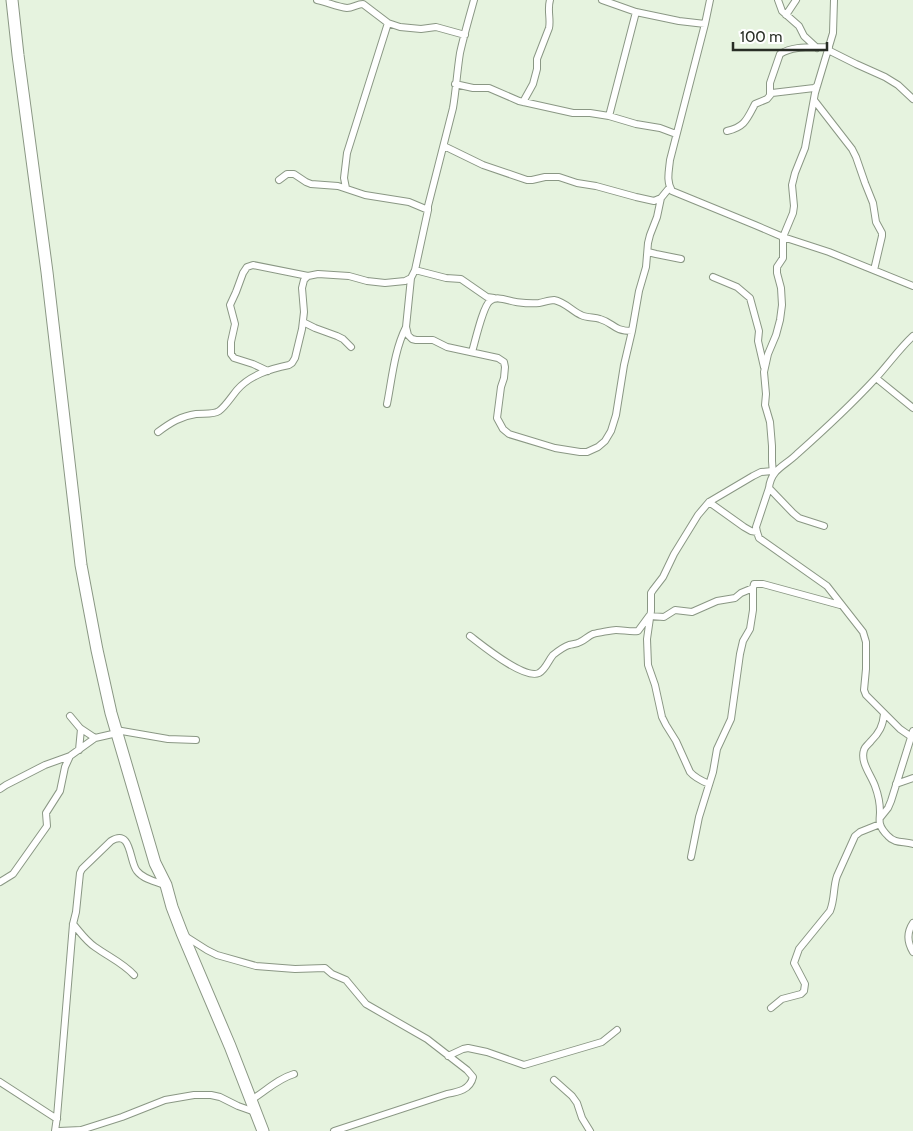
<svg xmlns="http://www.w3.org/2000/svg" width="913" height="1131" font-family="Cabin,sans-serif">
<rect width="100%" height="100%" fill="#e6f3df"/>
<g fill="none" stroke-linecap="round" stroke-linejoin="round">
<g stroke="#8a9784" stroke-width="8">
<path id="minor" d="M 317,0 C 327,2 337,7 347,8 C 353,8 357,4 363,4 L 388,23 L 400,27 L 421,29 L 436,27 L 465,35
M 602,0 L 636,12 L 679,21 L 705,24
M 710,0 L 705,24 L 670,160 C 669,171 666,181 672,191 L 755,225 L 783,237 L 829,252 L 913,286
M 778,0 L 782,11 L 799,26 L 804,36 L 817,48
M 786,15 L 796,0
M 828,50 L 856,64 L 885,77 L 898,85 L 913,99
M 455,84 L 473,88 L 489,88 L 519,101 L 573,113 L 590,113 L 609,116 L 636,124 L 660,128 L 676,134
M 770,94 L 770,83 L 780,54 C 795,45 812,48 829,47
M 814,100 L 852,149 L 856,157 L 865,183 L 873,203 L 876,222 L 882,233 L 882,236 L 874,270
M 523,102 L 533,84 L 537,69 L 537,59 L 549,28 C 551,19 547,10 550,0
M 609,116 L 636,12
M 727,131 C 745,127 747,119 755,104 L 767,99 L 772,93 L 814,88 L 817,86
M 444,146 L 483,165 L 527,180 L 532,180 L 545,177 L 559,177 L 577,183 L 596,186 L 636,197 L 654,201 L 661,198 L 670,187
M 279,180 L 287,174 L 294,174 L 306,182 L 311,184 L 338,186 L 365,195 L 409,202 L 428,210
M 346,188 L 344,178 L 347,153 L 388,23
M 648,252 L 656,254 L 681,259
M 415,270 L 446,278 L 461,279 L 487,297 L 494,298
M 713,277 L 737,287 L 750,298 L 759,331 L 758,341 L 764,367
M 411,278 L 406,327 L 408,335 L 412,339 L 416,340 L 433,340 L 447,347 L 498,358 L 504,362 L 505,367 L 504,378 L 501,387 L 497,418 L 503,429 L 509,434 L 555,448 L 580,452 L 587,452 L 598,447 L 605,441 L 611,431 L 616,415 L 624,365 L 632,331 L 639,291 L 646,267 L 648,243 L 650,235 L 657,217 L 661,198
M 303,322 L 315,328 L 337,336 L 343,339 L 351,347
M 913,336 C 899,349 888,365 875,379 C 850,406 824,430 797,454 C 785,466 771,469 769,488 L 756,527 L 757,532 L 759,538 L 827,586 L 863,632 L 866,642 L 866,669 L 864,690 L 866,695 L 900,729 L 913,738
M 472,352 C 475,342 483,306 490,301 C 497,295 508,301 516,302 C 524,303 531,304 539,303 C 544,302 550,300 554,300 C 565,302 572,311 581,315 C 587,318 594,317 600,319 C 614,323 613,331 632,331
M 268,371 L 253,364 L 234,358 L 231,354 L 231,342 L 235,324 L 230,305 L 236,292 L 243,273 L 247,267 L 253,265 L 308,276
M 876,378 L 913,408
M 387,404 C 392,379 394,351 406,327
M 158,432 C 170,423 181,416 196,414 C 203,413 213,415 219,411 C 225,407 232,396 237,390 C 250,375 270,369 289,365 L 292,363 L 295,358 L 302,329 L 304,312 L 302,288 L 304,280 L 308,276 L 318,274 L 349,276 L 367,281 L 385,283 L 405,281 L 411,278 L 415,270 L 428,210 L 428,206 L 453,108 C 456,90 457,72 460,53 C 464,35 469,18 474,0
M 773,475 L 772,461 L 772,446 L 770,422 L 765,405 L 766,394 L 764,372 L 768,354 L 776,335 L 780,320 L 782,305 L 781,288 L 777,273 L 777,267 L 783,258 L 783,237 L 793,213 L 794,206 L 792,185 L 795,173 L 805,148 L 815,93 L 833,33 L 834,0
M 769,488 L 793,513 L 799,518 L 824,526
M 709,502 L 744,527 L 751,531 L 757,532
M 650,616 L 664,617 L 675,610 L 692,612 L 717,601 L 735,598 L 741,593 L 753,588 L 754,584 L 763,584 L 840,605
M 470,636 C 482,645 524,680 539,673 C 546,669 548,661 553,655 C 558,651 563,647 569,645 C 573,644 577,644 580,642 C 585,640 588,636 593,634 C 597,633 612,630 616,630 C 623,630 631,632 638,631 L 649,616
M 884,714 C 883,726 879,733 871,741 C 869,744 865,746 864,750 C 860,762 871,775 875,786 C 878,794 880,804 880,812 C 880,816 879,820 880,824 C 881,828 885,833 888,836 C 895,844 904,841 913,844
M 70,716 L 80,728 L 95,738
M 116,730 L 168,739 L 196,740
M 79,750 L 81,729
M 709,784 C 702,781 695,778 690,772 L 676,741 L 666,725 L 662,717 L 655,685 L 648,665 L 647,639 L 651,611 L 651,593 L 653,590 L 663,577 L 674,554 L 698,515 L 709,502 L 753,476 L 761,472 L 772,471
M 896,784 L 913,778
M 0,789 L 6,785 L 45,765 L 70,756 L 95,738 L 117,733
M 880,818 L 888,808 L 891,801 L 913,731
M 691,857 L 699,817 L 713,772 L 717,749 L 731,719 L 740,654 L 743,641 L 750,629 L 753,610 L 753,588
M 0,882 L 13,874 L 47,826 L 46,813 L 60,791 L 65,767 L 70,756
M 913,923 C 907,932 907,942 913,952
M 73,924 C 80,932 86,941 95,947 C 109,957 123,963 134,975
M 185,936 L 207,950 L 217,955 L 256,966 L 295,969 L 325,968 L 332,974 L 346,980 L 366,1004 L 427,1039 L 467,1070 L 473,1077 C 470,1090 458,1092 447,1094 L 334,1131
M 771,1008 L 782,999 L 801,994 L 804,991 L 805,984 L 794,963 L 799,949 L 830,911 C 835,899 833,887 837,876 L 855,836 L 860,832 L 880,824
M 448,1056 L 463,1049 L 468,1048 L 487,1052 L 524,1065 L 602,1042 L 617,1030
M 554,1080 L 572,1096 L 577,1103 L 582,1118 L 590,1131
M 0,1082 L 57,1119
M 251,1100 C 266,1091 277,1079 294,1074
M 55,1131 L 57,1117 L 73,924 L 76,912 L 80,873 L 82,869 L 111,841 C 132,828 129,862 137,871 C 143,879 156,882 165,885
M 59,1131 L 81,1130 L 122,1117 L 165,1100 L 194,1095 L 211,1095 L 220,1097 L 238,1106 L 255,1112"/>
</g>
<g stroke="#8a9784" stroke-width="13">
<path id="trunk" d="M 12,0 L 18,55 L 47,272 L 81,565 L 97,650 L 111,713 L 155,863 L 166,885 L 172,907 L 182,933 L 230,1046 L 263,1131"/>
</g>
<use href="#minor" stroke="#fff" stroke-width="6"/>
<use href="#trunk" stroke="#fff" stroke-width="11"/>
</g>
<path d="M733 42v8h94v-8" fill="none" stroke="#282d25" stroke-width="2.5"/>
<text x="740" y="42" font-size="15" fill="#282d25" stroke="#ffffff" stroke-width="4" paint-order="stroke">100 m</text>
</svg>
